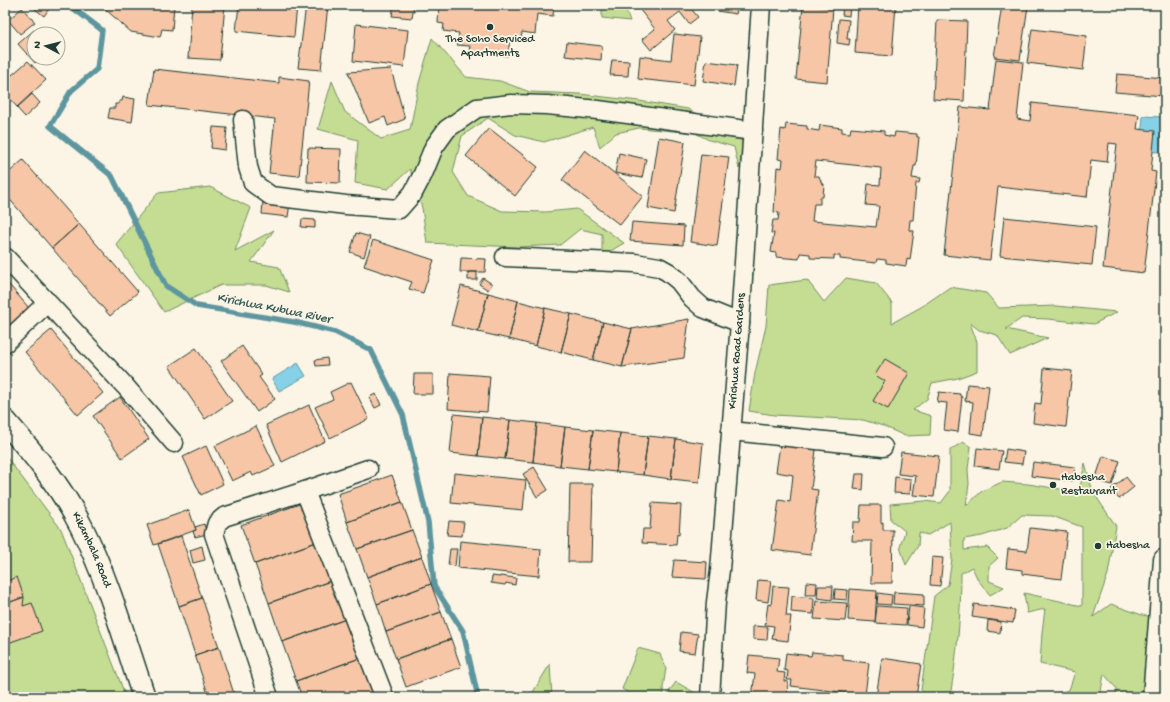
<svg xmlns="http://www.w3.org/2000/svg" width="1170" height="702" font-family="'Gochi Hand',sans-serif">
<rect width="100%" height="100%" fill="#fcf5e5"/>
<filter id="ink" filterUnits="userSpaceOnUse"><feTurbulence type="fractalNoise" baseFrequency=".025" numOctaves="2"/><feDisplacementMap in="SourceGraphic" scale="8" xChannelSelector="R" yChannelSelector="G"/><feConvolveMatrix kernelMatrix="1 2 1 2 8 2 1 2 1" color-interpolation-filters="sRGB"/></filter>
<g filter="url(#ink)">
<path fill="#c4dd93" stroke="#728d64" d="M 602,5 L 624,5 L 630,21 L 602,18 Z
M 432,38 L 466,77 L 500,81 L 530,92 L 579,94 L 639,101 L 688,109 L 732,138 L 745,141 L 739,169 L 734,147 L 709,140 L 695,133 L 639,128 L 616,133 L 600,147 L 593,127 L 544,142 L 515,135 L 488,118 L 462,136 L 453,172 L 468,196 L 502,211 L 546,212 L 577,209 L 624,243 L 602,256 L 602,234 L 580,229 L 560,245 L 518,247 L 427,243 L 422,208 L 410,169 L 388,189 L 355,183 L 358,140 L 318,129 L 332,81 L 345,112 L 381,139 L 410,130 L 419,83 Z
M 210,187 L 251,208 L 235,251 L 274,230 L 251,262 L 279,267 L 289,292 L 266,285 L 221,285 L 164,312 L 116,244 L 158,193 Z
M 846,278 L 876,283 L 892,303 L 892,323 L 921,307 L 950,287 L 986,293 L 999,308 L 1056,306 L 1117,312 L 1094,324 L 1048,319 L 1022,318 L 1006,329 L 1048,338 L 1010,355 L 997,335 L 979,330 L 970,323 L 977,342 L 977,371 L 958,378 L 932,383 L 927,399 L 913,410 L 931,416 L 930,435 L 905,436 L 883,426 L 863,420 L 774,415 L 749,411 L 755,373 L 766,326 L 769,285 L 807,280 L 824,302 Z
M 963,442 L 971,447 L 968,469 L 969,484 L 966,506 L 982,491 L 1002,482 L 1028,484 L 1079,492 L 1085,463 L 1093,492 L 1116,526 L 1108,574 L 1093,617 L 1111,604 L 1142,615 L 1165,619 L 1165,693 L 1141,697 L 1117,697 L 1117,689 L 1104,674 L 1100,697 L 1043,697 L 1069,690 L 1075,672 L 1040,664 L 1042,632 L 1045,609 L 1027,613 L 1024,593 L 1082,606 L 1082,527 L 1052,516 L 1022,515 L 1007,528 L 982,536 L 964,539 L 964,550 L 987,547 L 998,558 L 989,566 L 989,581 L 1004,587 L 990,595 L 978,580 L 972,567 L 961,573 C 961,614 957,656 950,697 L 928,697 L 921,690 L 934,596 L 948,585 L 952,559 L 950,522 L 928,535 L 919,533 L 918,546 L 906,565 L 900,547 L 905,531 L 891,520 L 890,504 L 924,501 L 941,503 L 950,491 L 950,450 Z
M 5,455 L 61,529 L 126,697 L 5,697 Z
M 638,648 L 660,654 L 666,668 L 663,688 L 664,697 L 635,697 L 622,689 Z
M 550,664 L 552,697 L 530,697 Z
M 676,682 L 697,694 L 697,697 L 665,697 Z"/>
<path fill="#86d1e7" stroke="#5d969f" d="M 1143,116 L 1162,117 L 1160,152 L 1140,151 Z
M 298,363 L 306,376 L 279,391 L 272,379 Z"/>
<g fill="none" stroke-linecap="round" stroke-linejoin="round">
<path stroke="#5d969f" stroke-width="5.5" d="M 69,5 L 102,30 L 97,69 L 71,91 L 50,126 L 112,176 L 166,286 L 197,306 L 294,322 L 335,332 L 371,350 L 403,415 L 428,522 L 434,586 L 463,631 L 478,697"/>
</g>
<path fill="#f7c6a6" stroke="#1f3d34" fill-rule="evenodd" d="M 30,5 L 49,5 L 51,6 L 44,16 Z
M 103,5 L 174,5 L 172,30 L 162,29 L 160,37 L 131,32 L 105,9 Z
M 192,5 L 225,5 L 220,60 L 188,58 Z
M 239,5 L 297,5 L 294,37 L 236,31 Z
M 306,5 L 328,5 L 321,70 L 298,68 Z
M 394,5 L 414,5 L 412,18 L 392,16 Z
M 439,5 L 554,5 L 553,16 L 537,14 L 535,34 L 522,32 L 521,39 L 510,38 L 508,56 L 469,52 L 470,46 L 457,45 L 459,33 L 443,31 L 444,24 L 438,23 Z
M 636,5 L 688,5 L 698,17 L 689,24 L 680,12 L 668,21 L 675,30 L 651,50 L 642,39 L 655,29 Z
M 718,5 L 738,5 L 736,14 L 717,11 Z
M 803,5 L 833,8 L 827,82 L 796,79 Z
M 843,5 L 850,5 L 849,16 L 842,15 Z
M 858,5 L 896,5 L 892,56 L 855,53 Z
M 1002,5 L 1028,6 L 1020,60 L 994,57 Z
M 22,8 L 35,22 L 20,34 L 8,20 Z
M 839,19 L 849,20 L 847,39 L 850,39 L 849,45 L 837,43 Z
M 937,20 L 967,21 L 964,101 L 933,99 Z
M 356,24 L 408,30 L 404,67 L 353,61 Z
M 1032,29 L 1087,36 L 1083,70 L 1027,63 Z
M 34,30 L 37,34 L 34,34 L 34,58 L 41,58 L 35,63 L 18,44 Z
M 674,34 L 700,37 L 694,85 L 638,79 L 640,56 L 671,60 Z
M 567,42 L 602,46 L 601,60 L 565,56 Z
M 996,59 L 1023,62 L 1017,119 L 1030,121 L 1032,103 L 1139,115 L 1137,129 L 1155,131 L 1151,171 L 1156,172 L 1144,273 L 1103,268 L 1117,144 L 1109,143 L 1107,162 L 1091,160 L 1087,197 L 998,187 L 990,260 L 944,255 L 960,107 L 990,110 Z
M 612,60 L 629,61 L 628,76 L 610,75 Z
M 28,61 L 46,80 L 17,107 L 5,94 L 5,81 Z
M 706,61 L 737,65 L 734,86 L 703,81 Z
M 154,69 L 279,83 L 279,77 L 309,81 L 299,176 L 269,173 L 275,119 L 149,105 Z
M 391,69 L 405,119 L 388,126 L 385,117 L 369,123 L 348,72 Z
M 1117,74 L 1165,78 L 1164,96 L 1115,92 Z
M 32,94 L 40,103 L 25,117 L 17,108 Z
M 123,97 L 135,99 L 132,122 L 108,118 L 110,108 L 115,108 L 115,104 L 119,104 L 119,101 L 122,101 Z
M 786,124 L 807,126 L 807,129 L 819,131 L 820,125 L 842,128 L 842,132 L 850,133 L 851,128 L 884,131 L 884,135 L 894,137 L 895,132 L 917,134 L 917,137 L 919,137 L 916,166 L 914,166 L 912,178 L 920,179 L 919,183 L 916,183 L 913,220 L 910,220 L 909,230 L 914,231 L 910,260 L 907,259 L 906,266 L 886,263 L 886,260 L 877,259 L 876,263 L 840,259 L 840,256 L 834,255 L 834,259 L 810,258 L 810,254 L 800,253 L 799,259 L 776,257 L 776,253 L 771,252 L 774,233 L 771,233 L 773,220 L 778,220 L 779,213 L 774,212 L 777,167 L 782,168 L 783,160 L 778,159 L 781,129 L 785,130 ZM 816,161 L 881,168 L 880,185 L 868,184 L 866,205 L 879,206 L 876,227 L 812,221 L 814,204 L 820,204 L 820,197 L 823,197 L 824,184 L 822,184 L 819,176 L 814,176 Z
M 213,127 L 227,128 L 225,150 L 211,148 Z
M 489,128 L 538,167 L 515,196 L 466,156 Z
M 659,137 L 685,142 L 674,213 L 648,208 Z
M 308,148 L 341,149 L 340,183 L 307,182 Z
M 585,150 L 643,196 L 620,225 L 562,180 Z
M 619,153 L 646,159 L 642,178 L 615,173 Z
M 701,154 L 729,157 L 717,246 L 690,242 Z
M 23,160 L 79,224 L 52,248 L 5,194 L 5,176 Z
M 263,200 L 290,203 L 288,217 L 262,214 Z
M 1004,217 L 1096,227 L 1092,265 L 1000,256 Z
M 302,219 L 315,220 L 315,228 L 301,227 Z
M 632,222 L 684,226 L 683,245 L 630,241 Z
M 79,224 L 138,292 L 110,316 L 52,248 Z
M 356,233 L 370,237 L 364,257 L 350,252 Z
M 373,240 L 434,260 L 423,293 L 409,289 L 412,282 L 364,266 Z
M 461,258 L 486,259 L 485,272 L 460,272 Z
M 468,272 L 477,272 L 477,280 L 468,280 Z
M 483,278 L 492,284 L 488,290 L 479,284 Z
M 5,280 L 29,308 L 5,329 Z
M 461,286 L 488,293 L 478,332 L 451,325 Z
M 488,293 L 518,301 L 509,339 L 478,332 Z
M 518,301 L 545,308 L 536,346 L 509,339 Z
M 545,308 L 571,314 L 561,352 L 536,346 Z
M 571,314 L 603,322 L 593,360 L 561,352 Z
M 689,319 L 684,358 L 622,367 L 632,329 Z
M 603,322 L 632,329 L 622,367 L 593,360 Z
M 51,330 L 103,393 L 78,415 L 25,352 Z
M 242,346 L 262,375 L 259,377 L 275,399 L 257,412 L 221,361 Z
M 196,348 L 232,401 L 205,419 L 169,366 Z
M 327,358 L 328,365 L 316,366 L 315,360 Z
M 885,359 L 909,373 L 888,409 L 873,401 L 885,381 L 875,375 Z
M 1044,368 L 1072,371 L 1066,427 L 1033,423 L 1035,403 L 1041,404 Z
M 450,373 L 490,376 L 487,412 L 448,409 Z
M 414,374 L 433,374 L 433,394 L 413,394 Z
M 351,382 L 369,419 L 330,438 L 315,407 L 333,399 L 330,392 Z
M 967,384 L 989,386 L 983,435 L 970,433 L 973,402 L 965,401 Z
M 939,392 L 960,394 L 960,396 L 962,397 L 958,432 L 944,430 L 947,403 L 937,402 Z
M 376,394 L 381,405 L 375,408 L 369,397 Z
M 120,397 L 149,439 L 122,458 L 93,416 Z
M 309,405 L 325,441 L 282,462 L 266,425 Z
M 454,414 L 482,417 L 478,456 L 450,453 Z
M 482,417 L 510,420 L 505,459 L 478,456 Z
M 510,420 L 537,423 L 533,462 L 505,459 Z
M 537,423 L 565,427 L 560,466 L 533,462 Z
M 256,426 L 275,466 L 253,476 L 251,472 L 232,481 L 215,446 Z
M 565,427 L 593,430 L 588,469 L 560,466 Z
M 593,430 L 620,433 L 616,472 L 588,469 Z
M 620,433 L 648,436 L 643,475 L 616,472 Z
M 648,436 L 676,439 L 671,479 L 643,475 Z
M 781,438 L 817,442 L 811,489 L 818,490 L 810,555 L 772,550 L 779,500 L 790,502 L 793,475 L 776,472 Z
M 676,439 L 703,443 L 699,482 L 671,479 Z
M 206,446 L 223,484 L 201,495 L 183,457 Z
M 977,448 L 1002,451 L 999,469 L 975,466 Z
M 1006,449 L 1024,452 L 1022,464 L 1004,462 Z
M 901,452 L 939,456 L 934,497 L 913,495 L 916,476 L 898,474 Z
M 1103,456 L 1120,461 L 1112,485 L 1095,480 Z
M 1033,462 L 1075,467 L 1073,481 L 1031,476 Z
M 534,467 L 548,490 L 537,497 L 523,474 Z
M 454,473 L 526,480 L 523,510 L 451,503 Z
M 856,474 L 864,474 L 863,490 L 854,489 Z
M 392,475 L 402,502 L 347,522 L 338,494 Z
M 895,477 L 911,479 L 910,494 L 894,493 Z
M 1126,477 L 1134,487 L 1119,499 L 1111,489 Z
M 570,484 L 593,484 L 591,562 L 568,562 Z
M 305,502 L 319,541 L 255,564 L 241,525 Z
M 402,502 L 412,530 L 357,549 L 347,522 Z
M 652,503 L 681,505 L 679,535 L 677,534 L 676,545 L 642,543 L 643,529 L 650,529 Z
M 861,505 L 881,505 L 881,523 L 883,522 L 883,530 L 893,530 L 892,583 L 871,583 L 872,541 L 852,541 L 853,522 L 860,522 Z
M 189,510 L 196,530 L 154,545 L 147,525 Z
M 449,521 L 464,522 L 462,536 L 447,535 Z
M 204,524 L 207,534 L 195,537 L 193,531 L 196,530 L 195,527 Z
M 1030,528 L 1067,532 L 1061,579 L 1022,574 L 1022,570 L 1006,568 L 1008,549 L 1027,551 Z
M 412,530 L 422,557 L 367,577 L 357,549 Z
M 181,536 L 202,598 L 179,606 L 158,544 Z
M 319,541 L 333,580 L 269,603 L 255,564 Z
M 460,541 L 541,549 L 539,576 L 458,568 Z
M 202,546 L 205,560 L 193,563 L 190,550 Z
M 450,549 L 457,549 L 455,566 L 448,565 Z
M 422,557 L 431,584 L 377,604 L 367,577 Z
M 932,557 L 943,558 L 940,586 L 930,585 Z
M 674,560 L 707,562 L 706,579 L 672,577 Z
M 492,576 L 500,577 L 500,576 L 516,578 L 515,585 L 506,583 L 505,585 L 491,583 Z
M 17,577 L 24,597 L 5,604 L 5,582 Z
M 333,580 L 346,619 L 282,642 L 269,603 Z
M 758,580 L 771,581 L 768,602 L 756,600 Z
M 806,582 L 817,583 L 816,595 L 805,595 Z
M 431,584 L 441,612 L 386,632 L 377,604 Z
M 773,586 L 789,587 L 786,616 L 791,616 L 788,641 L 772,639 L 774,626 L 765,625 L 768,604 L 771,605 Z
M 818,586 L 833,586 L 832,600 L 817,598 Z
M 835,589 L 848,590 L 847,600 L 834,599 Z
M 850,589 L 877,591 L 875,622 L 848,620 Z
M 894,592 L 924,594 L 924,606 L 893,604 Z
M 878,593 L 892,595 L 891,605 L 877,604 Z
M 792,596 L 814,598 L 813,614 L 791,612 Z
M 24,597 L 23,606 L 32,603 L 42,631 L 5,644 L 5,604 Z
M 202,598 L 219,647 L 195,655 L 179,606 Z
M 816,601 L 847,603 L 845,621 L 814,619 Z
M 974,604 L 1015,610 L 1013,623 L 972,617 Z
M 877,606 L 907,608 L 906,625 L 875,623 Z
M 909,606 L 924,608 L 922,627 L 907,625 Z
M 441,612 L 451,639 L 396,659 L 386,632 Z
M 346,619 L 360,658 L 296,681 L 282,642 Z
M 988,620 L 1001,622 L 1000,633 L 987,631 Z
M 753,626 L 768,627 L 767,640 L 753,639 Z
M 681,632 L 698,634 L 695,653 L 679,651 Z
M 451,639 L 461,667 L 406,687 L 396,659 Z
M 219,647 L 235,697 L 209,697 L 195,655 Z
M 812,652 L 843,655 L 843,660 L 869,663 L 865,695 L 791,686 L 792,680 L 787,680 L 788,671 L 784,670 L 786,653 L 811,656 Z
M 749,655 L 779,658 L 777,672 L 785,673 L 784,681 L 788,682 L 787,697 L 752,697 L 755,674 L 747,673 Z
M 360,658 L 374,697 L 302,697 L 296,681 Z
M 882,658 L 921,664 L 916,697 L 876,697 Z"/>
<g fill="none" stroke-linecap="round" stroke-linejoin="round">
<g stroke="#1f3d34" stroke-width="21">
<g id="street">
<path d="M 243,120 L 248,167 L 253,183 L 271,196 L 346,205 L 399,209 L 413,193 L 423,174 L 434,147 L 447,129 L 477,108 L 511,104 L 547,105 L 598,110 L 753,131"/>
<path d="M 5,257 L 125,386 L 174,443"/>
<path d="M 505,257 L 635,263 L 659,267 L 668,272 L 679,281 L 692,298 L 703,308 L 740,323"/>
<path d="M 5,343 L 48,302"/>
<path d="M 731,431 L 883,447"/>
<path d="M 305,491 L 384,696"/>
<path d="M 269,697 L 214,534 L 217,523 L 224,517 L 305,491 L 368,469"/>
<path id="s1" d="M 710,697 L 716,602 L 720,570 L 740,323 L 761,5"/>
</g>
</g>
<g stroke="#1f3d34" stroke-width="25">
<g id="secondary">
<path id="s2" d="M 5,421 C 33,453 62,488 81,526 C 108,579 125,641 144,697"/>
<path d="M 1154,697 L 1165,560"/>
</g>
</g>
<use href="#street" stroke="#fcf5e5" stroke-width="18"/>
<use href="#secondary" stroke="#fcf5e5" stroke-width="22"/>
</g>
</g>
<g fill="#1f3d34" stroke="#fcf5e5" stroke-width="1.5">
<circle cx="490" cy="27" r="4"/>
<circle cx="1053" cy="485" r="4"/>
<circle cx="1098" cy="546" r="4"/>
</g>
<g text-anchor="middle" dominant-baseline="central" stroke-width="3.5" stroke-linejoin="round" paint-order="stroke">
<g font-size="12" fill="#1f3d34" stroke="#fcf5e5" text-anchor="start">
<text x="490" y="40" text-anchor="middle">The Soho Serviced<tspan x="490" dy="14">Apartments</tspan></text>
<text x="1061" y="478">Habesha<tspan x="1061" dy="14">Restaurant</tspan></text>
<text x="1106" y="546">Habesha</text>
</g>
<g font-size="12" fill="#1f3d34" stroke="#fcf5e5">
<text stroke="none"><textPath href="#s1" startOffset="347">Kirichwa Road Gardens</textPath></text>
<text stroke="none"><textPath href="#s2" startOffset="156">Kikambala Road</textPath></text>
</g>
<g font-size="13" font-style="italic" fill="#345b58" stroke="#fcf5e5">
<text transform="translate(274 309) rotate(11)">Kirichwa Kubwa River</text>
</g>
</g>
<rect width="1170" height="702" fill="none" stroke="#fcf5e5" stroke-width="20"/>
<rect x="10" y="10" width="1150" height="682" fill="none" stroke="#1f3d34" stroke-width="1.5" filter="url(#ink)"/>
<g transform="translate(46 46) rotate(277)"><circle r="19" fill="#fcf5e5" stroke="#a4ab9e"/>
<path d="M0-3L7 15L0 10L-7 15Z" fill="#1f3d34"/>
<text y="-6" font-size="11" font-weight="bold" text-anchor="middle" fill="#1f3d34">N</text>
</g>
</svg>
